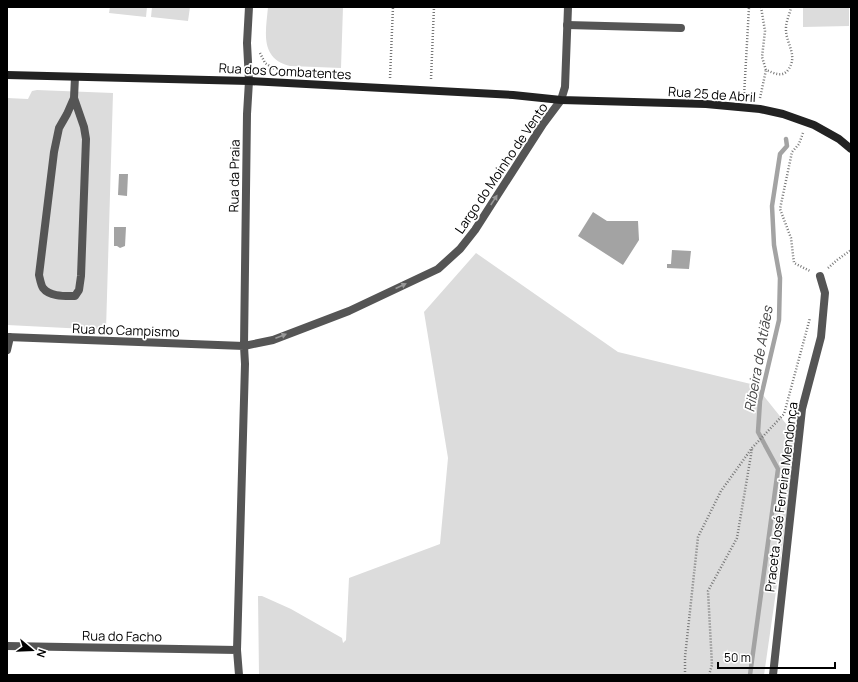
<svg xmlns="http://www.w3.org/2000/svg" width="858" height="682" font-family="Manrope,sans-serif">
<rect width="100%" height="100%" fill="#fff"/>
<path fill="#dcdcdc" d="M 110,7 L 147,7 L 146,17 L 109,13 Z
M 152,7 L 190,7 L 188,21 L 151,17 Z
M 268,7 L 343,7 L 341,68 L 290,66 C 259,58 266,31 268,7 Z
M 803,7 L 849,7 L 849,26 L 803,27 Z
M 37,90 L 113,93 L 106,330 L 7,325 L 7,98 L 28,99 L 32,91 Z
M 476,253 L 618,352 L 755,385 L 787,425 L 799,431 L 764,675 L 259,675 L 258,596 L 262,596 L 291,609 L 342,638 L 343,643 L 346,640 L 349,578 L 440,544 L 448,458 L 424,312 Z"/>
<path fill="#a3a3a3" d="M 119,174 L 128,174 L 127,196 L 118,195 Z
M 593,212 L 607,221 L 638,221 L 639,240 L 623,265 L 578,236 Z
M 114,227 L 126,227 L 125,246 L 120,248 L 117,246 L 114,246 Z
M 672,250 L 691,251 L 689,269 L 667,268 L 667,264 L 671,264 Z"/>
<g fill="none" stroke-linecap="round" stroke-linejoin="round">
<path stroke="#a3a3a3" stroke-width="4.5" d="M 750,675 L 778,469 L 758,432 L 760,401 L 779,320 L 780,278 L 774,245 L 772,206 L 780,154 L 787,146 L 786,139"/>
<path stroke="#777" stroke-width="2.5" stroke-dasharray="1 2" stroke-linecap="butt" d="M 761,7 L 765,31 L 762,57 L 766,70 C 774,73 782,78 788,70 C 799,55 785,43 786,28 C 786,21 790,14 791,7
M 260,53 L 265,63 L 276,70
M 390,78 L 393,7
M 431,79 L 434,7
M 744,96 L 749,7
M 760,98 L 766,70
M 803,133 L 799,144 L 792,152 L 780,209 L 791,238 L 794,263 L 810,271
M 828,268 L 837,260 L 851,250
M 685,675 L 685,657 L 698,537 L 721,491 L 752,448 L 784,414 L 810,318
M 709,675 L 712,665 L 708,591 L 737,538 L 752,449"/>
<path stroke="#555" stroke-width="8" d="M 567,25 L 681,28
M 74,98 L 84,127 L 86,139 L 81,276 L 79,290 L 75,296 C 65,296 50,297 43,288 C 41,285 40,279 39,275 L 54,152 L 59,128 L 67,114 L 74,98 L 75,77"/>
<path stroke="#555" stroke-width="8" d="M 7,337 L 244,346 L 273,340 L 349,311 L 438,269 L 460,249 L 475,230 L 543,124 L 561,100 L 565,87 L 568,7
M 7,350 L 10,337
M 7,646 L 237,650
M 239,675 L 237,650 L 245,364 L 244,346 L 247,114 L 249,81 L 247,43 L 249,7
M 773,675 L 802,409 L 821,337 L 825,293 L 820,276"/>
<path stroke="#222" stroke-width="8" d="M 7,75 L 249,81 L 513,95 L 561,100 L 706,104 L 760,109 L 783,114 L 814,125 L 839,139 L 851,149"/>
</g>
<defs><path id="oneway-solid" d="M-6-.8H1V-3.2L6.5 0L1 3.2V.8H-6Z"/></defs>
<g fill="#999">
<use href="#oneway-solid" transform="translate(494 200) rotate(-57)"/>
<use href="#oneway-solid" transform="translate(401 286) rotate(-25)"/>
<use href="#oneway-solid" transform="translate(281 336) rotate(-21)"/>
</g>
<g text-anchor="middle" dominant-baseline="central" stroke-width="3.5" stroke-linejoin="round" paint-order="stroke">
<g font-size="13" fill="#000" stroke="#fff">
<text transform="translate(285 71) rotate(3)">Rua dos Combatentes</text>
<text transform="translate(712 94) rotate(4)">Rua 25 de Abril</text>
<text transform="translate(501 168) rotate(-56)">Largo do Moinho de Vento</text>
<text transform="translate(234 176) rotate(-89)">Rua da Praia</text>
<text transform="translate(126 330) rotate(2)">Rua do Campismo</text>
<text transform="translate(781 497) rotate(-83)">Praceta José Ferreira Mendonça</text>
<text transform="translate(122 636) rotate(1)">Rua do Facho</text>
</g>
<g font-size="14" font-style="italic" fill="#444" stroke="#fff">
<text transform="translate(758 359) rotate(-80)">Ribeira de Atiães</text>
</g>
</g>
<rect width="858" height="682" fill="none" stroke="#000000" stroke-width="16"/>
<g transform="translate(32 650) rotate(109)" stroke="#ffffff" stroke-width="3" paint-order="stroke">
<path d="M0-3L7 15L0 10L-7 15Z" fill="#000000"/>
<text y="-6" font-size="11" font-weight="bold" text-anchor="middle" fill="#000000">N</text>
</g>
<path d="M718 662v6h117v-6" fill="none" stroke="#000000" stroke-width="2"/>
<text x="724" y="662" font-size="12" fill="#000000" stroke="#ffffff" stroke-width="3" paint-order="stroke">50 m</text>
</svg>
